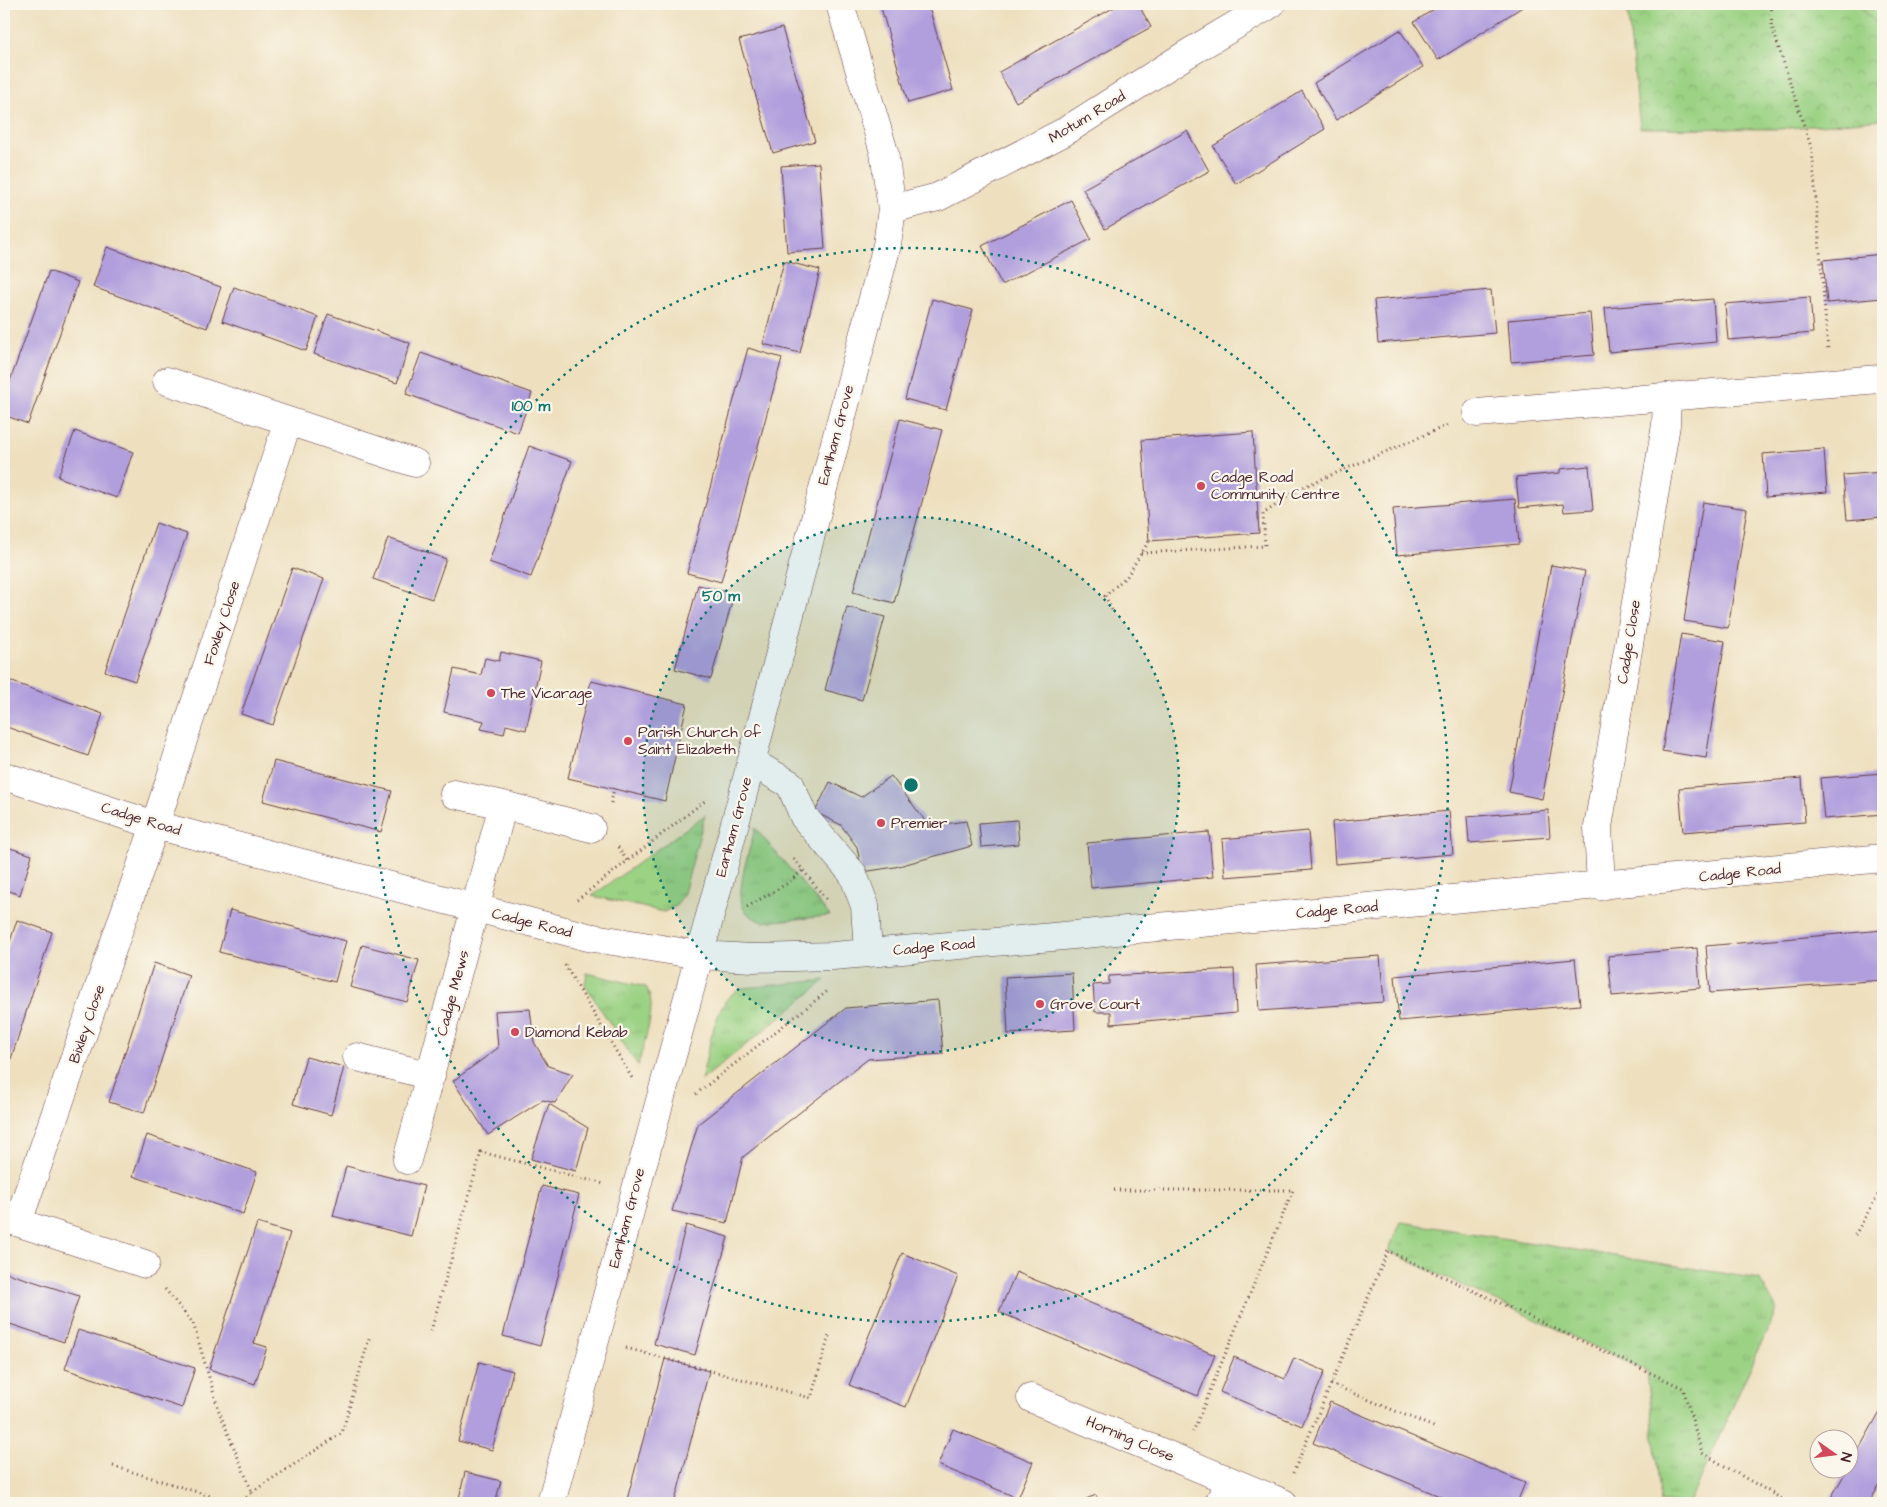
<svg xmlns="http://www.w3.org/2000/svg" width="1887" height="1507" font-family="'Architects Daughter',sans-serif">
<defs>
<pattern id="grass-tufts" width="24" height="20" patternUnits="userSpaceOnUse" patternTransform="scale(1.25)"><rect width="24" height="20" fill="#9bd284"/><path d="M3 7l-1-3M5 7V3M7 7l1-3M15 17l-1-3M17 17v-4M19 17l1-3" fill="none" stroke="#87b472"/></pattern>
<pattern id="park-crowns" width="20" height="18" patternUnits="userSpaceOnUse" patternTransform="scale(1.25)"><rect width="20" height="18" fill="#9bd284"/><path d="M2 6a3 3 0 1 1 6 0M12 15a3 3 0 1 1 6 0" fill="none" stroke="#87b472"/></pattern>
</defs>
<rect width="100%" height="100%" fill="#fbf7ec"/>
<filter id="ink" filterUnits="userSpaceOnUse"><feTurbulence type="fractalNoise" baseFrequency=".02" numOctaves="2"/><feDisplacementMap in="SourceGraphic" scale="10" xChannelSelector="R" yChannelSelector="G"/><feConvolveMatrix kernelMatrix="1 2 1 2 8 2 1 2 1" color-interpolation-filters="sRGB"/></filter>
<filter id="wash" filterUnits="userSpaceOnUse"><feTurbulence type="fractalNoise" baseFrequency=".0096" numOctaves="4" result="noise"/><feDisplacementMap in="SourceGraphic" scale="20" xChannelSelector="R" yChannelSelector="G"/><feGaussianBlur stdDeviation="1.12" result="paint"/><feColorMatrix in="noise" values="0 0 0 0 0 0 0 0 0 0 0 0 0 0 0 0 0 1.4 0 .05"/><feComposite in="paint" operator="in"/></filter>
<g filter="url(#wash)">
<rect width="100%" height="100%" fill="#eee0bf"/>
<path fill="url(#grass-tufts)" stroke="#727858" d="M 1858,4 L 1883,4 L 1883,31 Z
M 705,815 L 684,893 L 676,906 L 664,912 L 592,896 Z
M 755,828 L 830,916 L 763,922 C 756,919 748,916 744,909 C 734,891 751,847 755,828 Z
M 587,973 L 646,987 C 659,1005 643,1044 638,1066 L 585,985 Z
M 826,980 L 701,1081 C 707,1058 712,1021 725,1002 C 729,995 736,991 743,988 Z
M 1401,1222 L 1759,1279 L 1777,1309 L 1689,1503 L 1661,1503 L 1647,1371 L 1388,1251 Z"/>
<path fill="url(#park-crowns)" stroke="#727858" d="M 1630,4 L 1858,4 L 1883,31 L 1883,119 L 1779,129 L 1640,128 L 1627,6 Z"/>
<g id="blocks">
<path fill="#b09edd" d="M 880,4 L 928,4 L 953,90 L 908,103 Z
M 1120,4 L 1138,4 L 1151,27 L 1016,102 L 999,72 Z
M 1442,4 L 1522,4 L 1524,6 L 1438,60 L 1414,22 Z
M 782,28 L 815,141 L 773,153 L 739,40 Z
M 1400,30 L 1423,67 L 1336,120 L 1314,83 Z
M 1302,91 L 1325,129 L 1236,184 L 1213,146 Z
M 1187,131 L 1209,171 L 1105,229 L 1083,189 Z
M 819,163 L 825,249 L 787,252 L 781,166 Z
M 1071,200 L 1091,239 L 1002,285 L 982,246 Z
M 107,247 L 221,287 L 207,328 L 93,287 Z
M 1883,254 L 1883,298 L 1827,303 L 1823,260 Z
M 784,261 L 820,270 L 800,353 L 763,344 Z
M 49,271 L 78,282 L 28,424 L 4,415 L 4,398 Z
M 234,287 L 318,317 L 306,351 L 222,321 Z
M 1491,290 L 1495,333 L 1378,343 L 1374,300 Z
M 1810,297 L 1813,333 L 1728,340 L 1725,304 Z
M 932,299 L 973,310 L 946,410 L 905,399 Z
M 1713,299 L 1716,342 L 1609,352 L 1605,308 Z
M 1590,313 L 1594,355 L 1511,362 L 1508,320 Z
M 328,314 L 410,343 L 397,383 L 314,354 Z
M 748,348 L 782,358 L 721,582 L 687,573 Z
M 421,353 L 532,393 L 518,433 L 406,394 Z
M 900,419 L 942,430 L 894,603 L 853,592 Z
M 75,431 L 133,452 L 117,498 L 58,477 Z
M 1253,432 L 1259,533 L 1149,541 L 1142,440 Z
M 529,446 L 572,461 L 531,577 L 489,562 Z
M 1824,449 L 1827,492 L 1766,497 L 1763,454 Z
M 1589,466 L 1593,510 L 1564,512 L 1563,504 L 1519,508 L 1516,477 L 1560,473 L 1560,469 Z
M 1883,472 L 1883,517 L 1847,520 L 1843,475 Z
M 1515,499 L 1519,544 L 1397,555 L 1393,509 Z
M 1703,502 L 1747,509 L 1728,628 L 1684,621 Z
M 156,523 L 187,534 L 135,681 L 105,671 Z
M 388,538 L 446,559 L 432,599 L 373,579 Z
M 1551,565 L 1585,571 L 1542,799 L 1509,792 Z
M 292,568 L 324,579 L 273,725 L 241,714 Z
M 698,585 L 734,594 L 711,679 L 675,669 Z
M 847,607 L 885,617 L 862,700 L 825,690 Z
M 1681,634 L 1725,641 L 1706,758 L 1662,751 Z
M 501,652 L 541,661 L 526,730 L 506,725 L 504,734 L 481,729 L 484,721 L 444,712 L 454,669 L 481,675 L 485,658 L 499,661 Z
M 4,679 L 103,714 L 88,756 L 4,726 Z
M 591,681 L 687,704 L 665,801 L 568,778 Z
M 274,761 L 392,791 L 381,832 L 263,801 Z
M 1883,773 L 1883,814 L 1824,819 L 1820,778 Z
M 891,776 L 929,826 L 966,821 L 972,846 L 895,867 L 862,872 L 857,847 L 841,825 L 815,812 L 830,782 L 861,797 Z
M 1802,778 L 1805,822 L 1683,832 L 1679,788 Z
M 1548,810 L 1550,837 L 1469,843 L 1467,817 Z
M 1449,811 L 1453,854 L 1335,864 L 1332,822 Z
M 1017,820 L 1019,844 L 981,847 L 979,823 Z
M 1308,831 L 1311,870 L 1225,877 L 1222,839 Z
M 1209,832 L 1213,877 L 1091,888 L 1087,843 Z
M 4,846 L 32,855 L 20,895 L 4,889 Z
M 230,910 L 346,941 L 335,982 L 219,952 Z
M 17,920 L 52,932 L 9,1065 L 4,1064 L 4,960 Z
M 1883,930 L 1883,980 L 1710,993 L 1706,946 Z
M 362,945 L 419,960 L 407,1002 L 350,987 Z
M 1697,948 L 1700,988 L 1612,996 L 1608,956 Z
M 1380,956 L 1384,1002 L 1259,1011 L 1256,965 Z
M 1575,959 L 1580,1005 L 1399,1021 L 1395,976 Z
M 154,963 L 189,975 L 144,1113 L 109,1102 Z
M 1234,969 L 1236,1013 L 1111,1024 L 1111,1012 L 1095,1012 L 1093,985 L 1109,984 L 1109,976 Z
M 1072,973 L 1075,1030 L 1008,1034 L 1005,977 Z
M 938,1000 L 943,1054 L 868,1059 L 743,1157 L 727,1223 L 672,1211 L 698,1124 L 846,1008 Z
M 530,1009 L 534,1042 L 548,1066 L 573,1074 L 555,1103 L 543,1100 L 488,1135 L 453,1081 L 498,1048 L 495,1011 Z
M 306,1057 L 344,1067 L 331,1115 L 293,1104 Z
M 549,1104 L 588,1128 L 576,1171 L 531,1159 Z
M 147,1135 L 257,1172 L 243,1214 L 133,1176 Z
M 346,1166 L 424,1186 L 411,1236 L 333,1216 Z
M 542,1186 L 579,1195 L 540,1346 L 503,1336 Z
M 257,1223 L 290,1233 L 254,1343 L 267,1347 L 255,1384 L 209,1369 Z
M 686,1225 L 728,1237 L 695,1355 L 654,1344 Z
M 902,1253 L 958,1276 L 906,1407 L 849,1385 Z
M 4,1272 L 79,1296 L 64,1342 L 4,1322 Z
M 1016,1272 L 1215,1355 L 1198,1396 L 999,1312 Z
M 78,1330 L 195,1368 L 182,1408 L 65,1369 Z
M 1234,1357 L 1285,1379 L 1294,1358 L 1325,1371 L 1302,1426 L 1220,1392 Z
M 665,1359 L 709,1371 L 678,1490 L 674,1503 L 626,1503 Z
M 479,1362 L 513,1371 L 492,1450 L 458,1441 Z
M 1330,1402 L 1525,1483 L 1517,1503 L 1456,1503 L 1313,1443 Z
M 1883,1406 L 1883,1479 L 1869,1503 L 1828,1503 L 1847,1470 L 1850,1470 L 1850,1465 Z
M 953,1429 L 1033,1462 L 1018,1498 L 938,1465 Z
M 465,1472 L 501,1481 L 495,1503 L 458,1503 Z
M 1096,1495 L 1099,1503 L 1076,1503 Z"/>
</g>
</g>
<g filter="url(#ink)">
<use href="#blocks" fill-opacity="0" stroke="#633c41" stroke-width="1"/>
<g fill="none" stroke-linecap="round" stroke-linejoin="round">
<g stroke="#633c41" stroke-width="29">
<path id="minor" d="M 892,209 L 938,197 L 1064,132 L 1187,54 L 1271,4
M 167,381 L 288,421
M 1477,413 L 1879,379
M 751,762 L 790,784 L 804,817 L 853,874 L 865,906 L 868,953
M 4,776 L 155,825 L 588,937 L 699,955 L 752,958 L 833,956 L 1053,937 L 1883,858
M 454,794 L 503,805
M 1601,886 L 1598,827 L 1666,425 L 1667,397
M 357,1057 L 431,1076
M 407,1160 L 503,805 L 591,828
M 4,1218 L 145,1264
M 18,1222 L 155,825 L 288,421 L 415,463
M 1031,1398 L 1283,1503
M 551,1503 L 740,805 L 887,245 L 892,209 L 884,152 L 840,4
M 1219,1503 L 1229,1481"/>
</g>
<path stroke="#633c41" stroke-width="3" stroke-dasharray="1 4" stroke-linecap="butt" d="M 1771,4 L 1772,27 L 1812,150 L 1828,351
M 1141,553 L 1265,546 L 1263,514 L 1301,488 L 1448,425
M 1112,610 L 1105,596 L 1127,576 L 1149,541
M 611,803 L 614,788
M 618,847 L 627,861
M 794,859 L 826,899
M 577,900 L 706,800
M 747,907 L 788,883 L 803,870
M 565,965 L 632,1078
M 696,1094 L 829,990
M 1114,1190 L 1293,1190 L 1193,1432
M 1855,1235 L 1883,1186
M 165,1289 L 193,1323 L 219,1411 L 252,1492 L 241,1503
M 431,1331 L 481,1152 L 604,1184
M 626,1348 L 811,1398 L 829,1336
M 1331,1384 L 1436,1428
M 113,1466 L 233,1503
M 1293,1473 L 1388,1251 L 1683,1388 L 1702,1453 L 1789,1503
M 252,1492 L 342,1433 L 370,1335"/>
<use href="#minor" stroke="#fff" stroke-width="28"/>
</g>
</g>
<circle cx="911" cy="785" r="268" fill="#0f766e" fill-opacity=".12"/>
<g fill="none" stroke="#0f766e" stroke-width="2.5" stroke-dasharray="2.5 5">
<circle cx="911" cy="785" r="268"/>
<circle cx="911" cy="785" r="537"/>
</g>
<g fill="#d1495b" stroke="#fbf7ec" stroke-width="2">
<circle cx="1201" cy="486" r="5"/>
<circle cx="491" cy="693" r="5"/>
<circle cx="628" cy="741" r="5"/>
<circle cx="881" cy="823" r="5"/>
<circle cx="1040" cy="1004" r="5"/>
<circle cx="515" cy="1032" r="5"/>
</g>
<g text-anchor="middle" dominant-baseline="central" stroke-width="4.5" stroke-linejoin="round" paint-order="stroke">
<g font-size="15" fill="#4a1f2b" stroke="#fbf7ec">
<text transform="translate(1087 117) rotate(-31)">Motum Road</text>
<text transform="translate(836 435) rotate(-75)">Earlham Grove</text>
<text transform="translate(222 623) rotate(-72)">Foxley Close</text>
<text transform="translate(1629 642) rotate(-81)">Cadge Close</text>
<text transform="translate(141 819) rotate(17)">Cadge Road</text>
<text transform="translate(734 827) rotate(-75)">Earlham Grove</text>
<text transform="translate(1740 873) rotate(-6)">Cadge Road</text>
<text transform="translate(1337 910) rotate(-5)">Cadge Road</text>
<text transform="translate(532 923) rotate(14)">Cadge Road</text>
<text transform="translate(934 947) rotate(-5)">Cadge Road</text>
<text transform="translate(453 993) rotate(-75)">Cadge Mews</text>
<text transform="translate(87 1024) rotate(-71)">Bixley Close</text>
<text transform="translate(627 1218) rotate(-75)">Earlham Grove</text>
<text transform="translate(1130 1439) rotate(23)">Horning Close</text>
</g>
<g font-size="15" fill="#4a1f2b" stroke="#fbf7ec" text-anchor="start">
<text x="1211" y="477">Cadge Road<tspan x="1211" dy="17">Community Centre</tspan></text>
<text x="501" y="693">The Vicarage</text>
<text x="638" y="732">Parish Church of<tspan x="638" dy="17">Saint Elizabeth</tspan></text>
<text x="891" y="823">Premier</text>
<text x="1050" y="1004">Grove Court</text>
<text x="525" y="1032">Diamond Kebab</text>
</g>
</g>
<circle cx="911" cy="785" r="8" fill="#0f766e" stroke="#fbf7ec" stroke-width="2.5"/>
<g font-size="15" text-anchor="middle" font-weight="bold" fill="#0f766e" stroke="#fbf7ec" stroke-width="4.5" stroke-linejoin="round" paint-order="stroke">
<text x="531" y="411">100 m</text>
<text x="721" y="601">50 m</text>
</g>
<rect width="1887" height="1507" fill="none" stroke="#fbf7ec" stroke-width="20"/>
<g transform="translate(1834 1454) rotate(104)"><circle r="24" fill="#fbf7ec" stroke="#b4a19f"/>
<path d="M0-4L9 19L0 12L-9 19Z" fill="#d1495b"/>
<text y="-8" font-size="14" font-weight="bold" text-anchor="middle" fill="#4a1f2b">N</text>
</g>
</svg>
